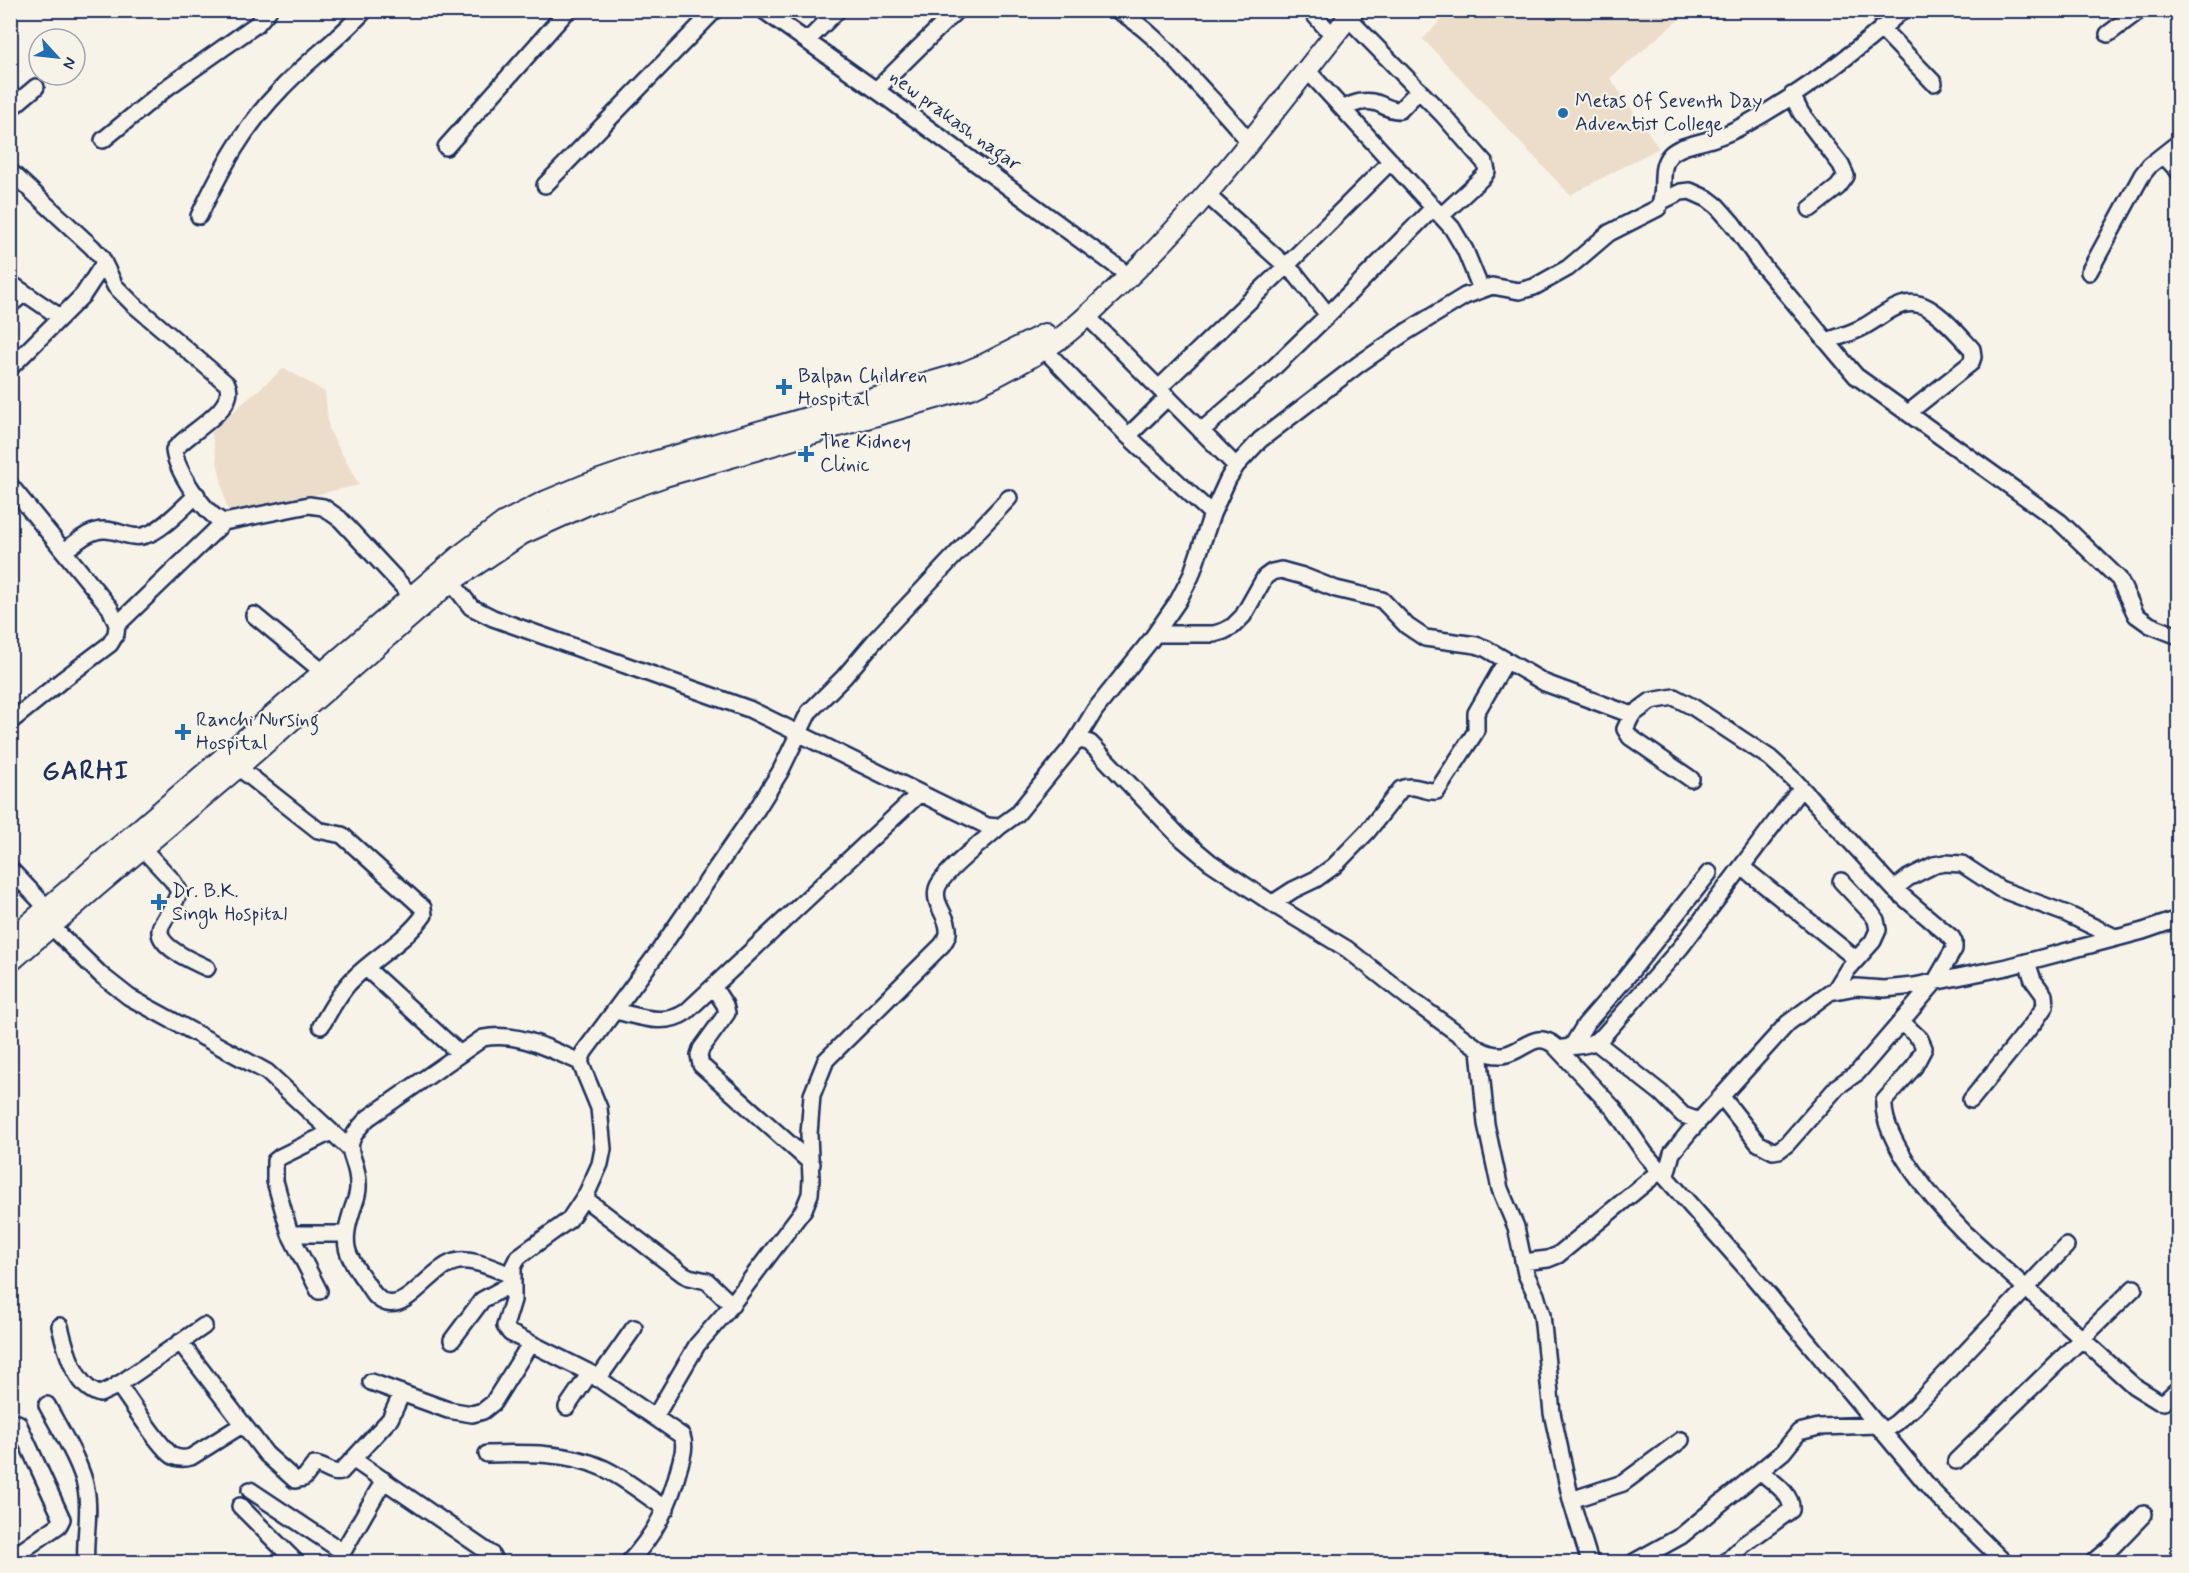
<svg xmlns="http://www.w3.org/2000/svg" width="2189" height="1573" font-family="Mynerve,sans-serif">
<rect width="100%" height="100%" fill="#f7f3e8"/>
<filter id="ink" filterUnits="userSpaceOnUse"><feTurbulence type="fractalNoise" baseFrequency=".0167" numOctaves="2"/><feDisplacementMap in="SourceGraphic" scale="12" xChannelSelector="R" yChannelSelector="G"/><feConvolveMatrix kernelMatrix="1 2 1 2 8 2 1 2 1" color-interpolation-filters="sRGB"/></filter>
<g filter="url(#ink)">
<path fill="#ecddca" d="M 1450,11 L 1689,11 L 1610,78 L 1659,148 L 1570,195 L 1423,39 Z
M 284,368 L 325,392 L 329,430 L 359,485 L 228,514 L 211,431 Z"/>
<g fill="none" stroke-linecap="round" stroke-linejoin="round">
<g stroke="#1b2f5e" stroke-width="20">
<path id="minor" d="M 763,10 L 883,95 L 1120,269
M 1117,10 C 1148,28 1169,53 1193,79 C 1212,100 1232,120 1249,142
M 1310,10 L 1325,27
M 1348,18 L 1443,115 L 1485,163 L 1487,171 L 1484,176 L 1441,216
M 1881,28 L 1934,83
M 2108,34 L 2140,10
M 807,41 L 838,10
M 1307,70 L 1452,228 L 1465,250 L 1481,289
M 876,90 L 957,10
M 1792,95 L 1801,113 L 1841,165 L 1846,176 L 1838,187 L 1810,209
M 1344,108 C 1355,103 1365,99 1377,103 C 1385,106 1391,111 1400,110 L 1419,90
M 10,109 L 36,87
M 103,140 L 169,86 L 257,24 L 269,10
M 446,147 L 568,10
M 2164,156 L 2178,171
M 10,171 L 92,247 L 101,257 L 115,286 L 133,304 L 227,384 C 239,408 188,432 174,450 C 176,470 205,515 224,522 L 309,505 L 323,507 L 340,519 L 419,604
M 545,185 L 715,10
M 1207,195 L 1297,276 L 1328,315
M 1662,201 L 1681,192 L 1690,191 L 1708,199 L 1717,206 L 1733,224 L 1759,261 L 1856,376 L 2060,522 L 2119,579 L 2136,615 L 2150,625 L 2178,636
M 199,216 C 222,168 243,128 281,89 C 307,61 339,39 365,10
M 2089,272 L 2142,175 L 2150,165 L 2178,143
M 10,283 L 60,317
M 10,305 L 25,293
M 1087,316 L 1236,466
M 1826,341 C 1839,337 1853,333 1865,326 C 1885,315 1904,294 1928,308 C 1944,317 1959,335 1972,349 L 1973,357 L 1971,363 L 1908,413
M 1043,348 L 1128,436 L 1212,514
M 10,368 L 83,295 L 104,263
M 1159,388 L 1286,266 L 1391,161
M 1201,431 L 1265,376 L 1328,315 L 1433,208
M 1128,436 L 1168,397
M 10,485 L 110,608 L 117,625 L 116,634 L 110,644 L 61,681 L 10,722
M 64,551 C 76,543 90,529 105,530 C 119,530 131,540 146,535 C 163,530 184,506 197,495
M 445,574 L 471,607 L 493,618 L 749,709 L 987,826 L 999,827 L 1017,814 L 1075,743 L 1081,740 L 1090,743 L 1179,836 L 1210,862 L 1276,906 L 1347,949 L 1409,998 L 1479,1049 C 1518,1071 1527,1025 1554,1045 L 1614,1109 L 1646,1155 L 1746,1268 L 1934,1493 L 2004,1562
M 254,615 L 323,672
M 117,625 L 224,522
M 1155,634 L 1214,634 L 1224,631 L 1233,626 L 1243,616 L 1265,577 L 1272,572 L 1281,570 L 1303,576 L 1336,589 L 1382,600 L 1407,626 L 1425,638 L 1476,645 L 1485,648 L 1545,683 L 1632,715 L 1651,701 L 1674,697 L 1693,707 L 1770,758 L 1795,781 L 1894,889 L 1952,938 L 1954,942 L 1954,949 L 1935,982 L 1858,1072 L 1838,1086 L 1787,1144 L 1779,1150 L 1773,1151 L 1758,1143 L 1722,1097
M 1632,715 L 1625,729 L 1630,737 L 1691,779
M 1075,743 L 1095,710 L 1151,640 L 1178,601 L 1191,576 L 1212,514 L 1228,479 L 1236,466 L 1260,440 L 1359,364 L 1406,332 L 1465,296 L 1492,286 L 1519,291 L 1534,287 L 1568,268 L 1609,233 L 1658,208 C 1668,192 1657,169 1670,155 C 1681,144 1703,143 1717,137 C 1727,134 1737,129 1746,124 C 1802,93 1856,52 1903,10
M 238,767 L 318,830 L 342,835 L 423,908 L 424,915 C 405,942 374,957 352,980 C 339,993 330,1011 321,1026
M 142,848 L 172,880 L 179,891 C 176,904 167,914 161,926 C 153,946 193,961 207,968
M 1742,867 L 1856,959
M 10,869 L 48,909
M 1894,889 L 1908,878 L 1934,865 L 1945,863 L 1962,864 L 2000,889 L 2067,914 L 2117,938
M 1273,903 L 1293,890 L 1316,879 L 1334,866 L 1367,832 L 1401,789 C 1416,783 1425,793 1437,791 L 1473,736 L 1476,731 L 1476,713 L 1506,661
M 51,926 L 101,975 L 129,997 L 267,1072 L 350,1149
M 366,968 L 459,1053
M 714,988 L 725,1005 L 727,1013 L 701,1049 L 699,1055 L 701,1065 L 812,1164
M 1835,990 L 1848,969 L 1873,941 L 1878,930 L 1876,920 L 1872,914 L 1841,881
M 615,1011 C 639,1016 664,1027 686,1012 L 920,793
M 1902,1022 L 1920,1039 L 1924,1048 L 1914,1067 L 1884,1101 C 1881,1140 1938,1206 1965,1233 L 2134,1386 L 2158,1401 L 2164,1402 L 2178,1389
M 1596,1042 L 1661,1093 L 1683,1115 L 1699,1121
M 1572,1046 L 1585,1025 L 1625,979 L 1709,873
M 1479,1049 L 1486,1124 L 1500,1189 L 1516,1227 L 1526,1274 L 1536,1295 L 1542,1315 L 1552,1413 L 1571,1500 L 1590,1562
M 1558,1049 C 1575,1045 1589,1048 1603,1036 L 1681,947 L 1801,788
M 1971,1100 L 2035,1021 L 2045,1006 L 2044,995 L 2033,980 L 2027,962
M 331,1132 L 280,1157 L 275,1161 L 275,1181 L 290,1234 L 345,1234
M 1666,1175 L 1672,1153 L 1689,1132 L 1788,1023 L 1830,992 L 1856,987 L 1884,989 L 1914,986 L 2007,967 L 2143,931 L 2178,919
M 584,1198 L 683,1274 L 689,1277 L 707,1281 L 732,1305
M 290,1234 L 319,1291
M 1523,1262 L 1548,1259 L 1558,1255 L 1661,1170
M 512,1275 C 496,1270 476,1259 459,1261 C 433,1264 410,1309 387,1303 C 376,1300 371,1290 365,1281 C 347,1256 341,1245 351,1214 C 353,1206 358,1197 358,1188 C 360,1153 334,1152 368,1118 L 483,1038 C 518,1031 549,1049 580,1062
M 60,1326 C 65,1347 75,1388 100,1394 L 115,1387 L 204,1326
M 452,1340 L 482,1300 L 513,1283
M 180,1342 L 266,1454 L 295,1480 L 304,1478 L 314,1465 C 324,1465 331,1475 341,1472 L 390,1419 L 402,1393
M 598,1379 L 634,1328
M 371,1382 L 448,1410 L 472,1414 L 483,1411 L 493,1403 L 530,1344
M 118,1384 C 129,1399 159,1447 173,1456 C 179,1459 184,1459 191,1457 L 242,1425
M 47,1405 C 59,1428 82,1464 86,1489 C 91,1513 84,1538 86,1562
M 567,1407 L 590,1373
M 655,1417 L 697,1345 L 726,1312 L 804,1209 L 810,1194 L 811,1179 L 809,1134 L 812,1095 L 826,1060 L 942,945 C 944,942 948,937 948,933 C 950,917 933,906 937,889 C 941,873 985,840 999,827
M 1884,1431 L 1896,1423 L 1916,1405 L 2066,1246
M 487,1454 C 525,1453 569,1452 603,1468 C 625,1478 646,1496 666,1509
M 354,1460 L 491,1554 L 495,1562
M 1956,1461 L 2134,1288
M 250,1490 L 343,1552
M 1571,1500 L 1623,1483 L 1681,1440
M 240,1506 L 296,1562
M 10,1559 L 59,1525 L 62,1519 L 18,1423
M 337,1562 L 384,1480
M 629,1562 C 655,1534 670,1505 679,1468 C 682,1457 686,1447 682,1436 L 590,1373 L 510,1333 L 505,1326 L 513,1300 L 513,1267 L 518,1257 L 569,1220 L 587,1193 L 600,1164 L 603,1149 L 599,1108 L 580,1062 L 584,1052 L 659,951 L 757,809 L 780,772 L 809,712 L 844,677 L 877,638 L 1009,498
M 1634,1562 L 1681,1536 L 1783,1452 L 1799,1432 L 1819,1427 L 1878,1425
M 1726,1562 L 1743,1545 L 1791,1510 C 1793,1494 1771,1481 1760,1471
M 2094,1562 L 2113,1546 L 2144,1514"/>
</g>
<g stroke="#1b2f5e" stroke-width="24">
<path id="major" d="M 10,940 L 458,557 L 503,523 L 544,502 L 585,485 L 643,465 L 963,373 L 985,364 L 1045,334
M 10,962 L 97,886 L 238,767 L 450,582 L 522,534 L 595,501 L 665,476 L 971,388 C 1000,375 1028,360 1055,342 C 1074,329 1090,313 1107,297 C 1201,212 1275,109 1354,10"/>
</g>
<use href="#minor" stroke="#f7f3e8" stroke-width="15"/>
<use href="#major" stroke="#f7f3e8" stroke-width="20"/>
</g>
</g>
<g fill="#1f6fb2" stroke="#f7f3e8" stroke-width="2">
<circle cx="1563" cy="113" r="6"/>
<path d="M781 378h6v6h6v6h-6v6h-6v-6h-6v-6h6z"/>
<path d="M803 445h6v6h6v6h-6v6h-6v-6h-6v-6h6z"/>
<path d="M180 723h6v6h6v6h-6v6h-6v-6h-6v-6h6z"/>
<path d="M156 893h6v6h6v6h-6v6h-6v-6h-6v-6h6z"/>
</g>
<g text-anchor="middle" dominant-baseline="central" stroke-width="4.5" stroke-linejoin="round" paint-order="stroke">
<g font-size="20" fill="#1b2f5e" stroke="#f7f3e8" text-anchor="start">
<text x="1575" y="101">Metas Of Seventh Day<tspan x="1575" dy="23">Adventist College</tspan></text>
<text x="798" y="376">Balpan Children<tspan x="798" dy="23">Hospital</tspan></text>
<text x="820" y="442">The Kidney<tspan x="820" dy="23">Clinic</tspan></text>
<text x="196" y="720">Ranchi Nursing<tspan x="196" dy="23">Hospital</tspan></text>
<text x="172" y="891">Dr. B.K.<tspan x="172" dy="23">Singh Hospital</tspan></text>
</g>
<g font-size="20" fill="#1b2f5e" stroke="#f7f3e8">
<text transform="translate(955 121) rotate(36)">new prakash nagar</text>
</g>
<g font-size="26" font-weight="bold" letter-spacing="1.5" fill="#1b2f5e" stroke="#f7f3e8">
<text x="86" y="772">GARHI</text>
</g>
</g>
<rect width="2189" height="1573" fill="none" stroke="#f7f3e8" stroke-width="36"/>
<rect x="18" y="18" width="2153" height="1537" fill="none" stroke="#1b2f5e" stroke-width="2" filter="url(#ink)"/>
<g transform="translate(57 57) rotate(117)"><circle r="28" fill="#f7f3e8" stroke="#9fa5b1" stroke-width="1.5"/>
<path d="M0-4.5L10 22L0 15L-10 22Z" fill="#1f6fb2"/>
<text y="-9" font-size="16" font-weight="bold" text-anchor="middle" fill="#1b2f5e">N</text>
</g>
</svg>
